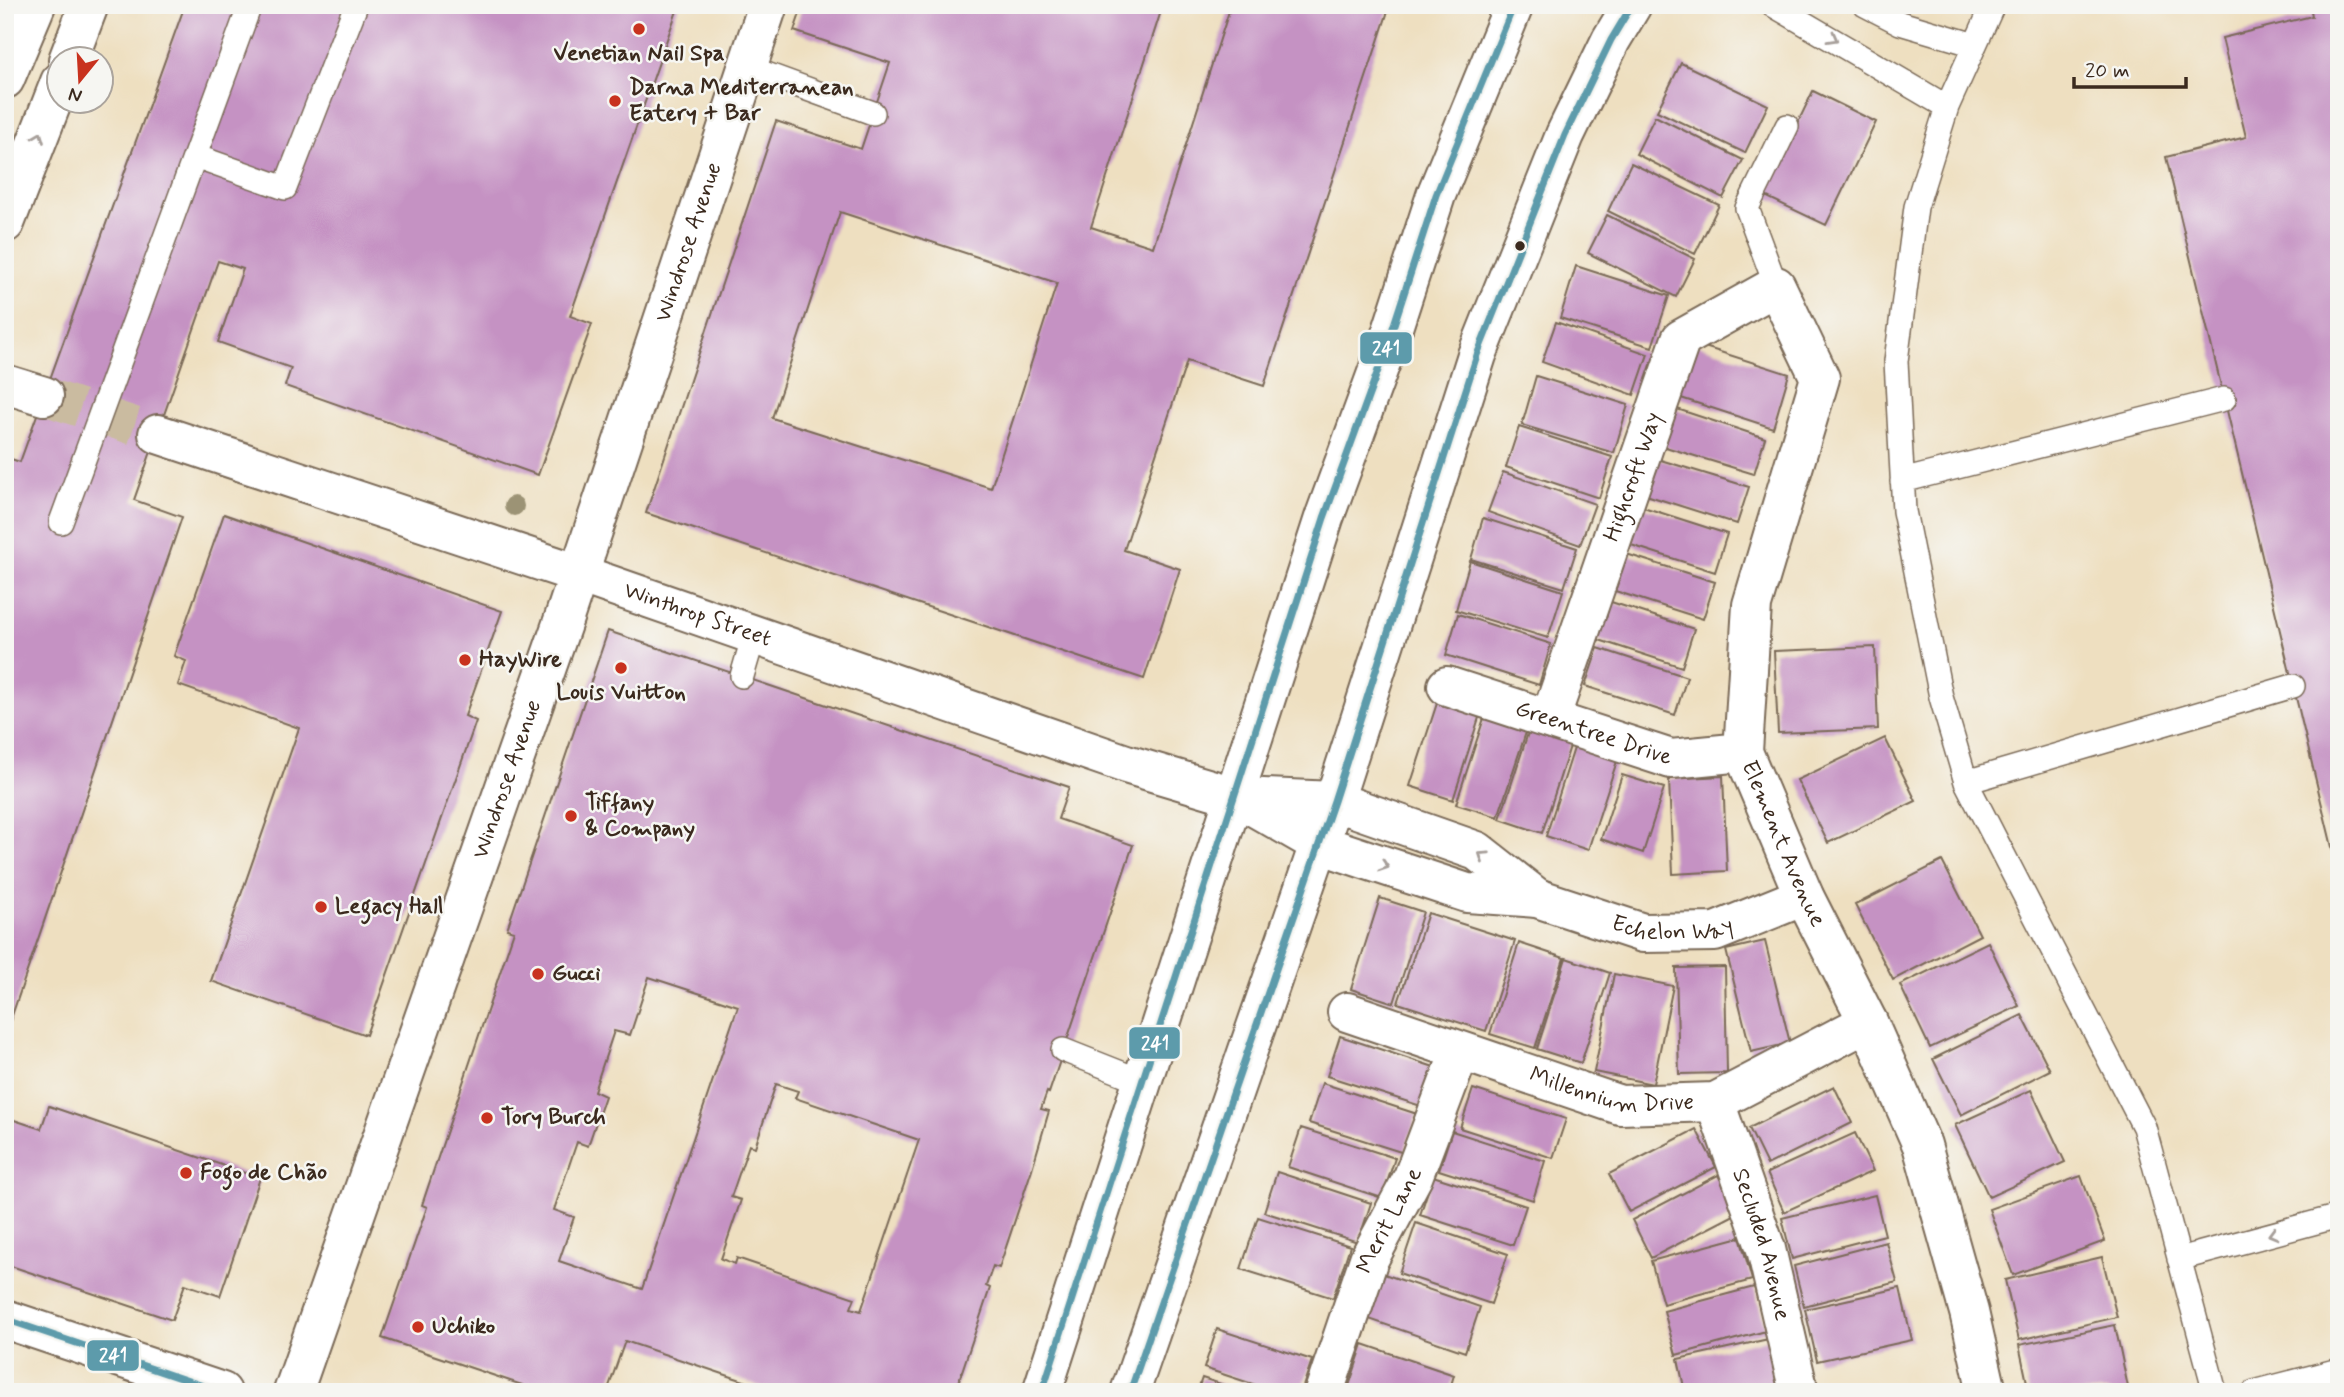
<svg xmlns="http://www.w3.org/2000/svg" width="2344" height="1397" font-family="Mynerve,sans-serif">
<rect width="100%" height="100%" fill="#f6f6f2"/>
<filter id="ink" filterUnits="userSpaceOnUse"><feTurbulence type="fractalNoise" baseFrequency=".0143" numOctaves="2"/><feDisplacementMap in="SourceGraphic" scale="14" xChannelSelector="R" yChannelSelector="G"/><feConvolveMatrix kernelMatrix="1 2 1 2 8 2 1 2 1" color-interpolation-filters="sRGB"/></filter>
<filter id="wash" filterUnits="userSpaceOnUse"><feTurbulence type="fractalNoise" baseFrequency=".00686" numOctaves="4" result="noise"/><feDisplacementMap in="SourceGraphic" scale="28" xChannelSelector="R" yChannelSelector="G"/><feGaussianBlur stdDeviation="1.57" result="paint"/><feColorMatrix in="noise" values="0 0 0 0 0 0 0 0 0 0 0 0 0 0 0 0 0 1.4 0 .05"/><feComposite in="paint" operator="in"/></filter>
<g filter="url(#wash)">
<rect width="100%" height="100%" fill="#eedfc0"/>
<g id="blocks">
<path fill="#c592c3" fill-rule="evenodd" d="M 185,5 L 679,5 L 570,316 L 592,324 L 538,475 L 285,386 L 291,368 L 218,342 L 243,269 L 218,261 L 134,500 L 182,517 L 5,1036 L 5,457 L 20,462 Z
M 803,5 L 1163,5 L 1091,227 L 1153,247 L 1231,5 L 1390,5 L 1264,386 L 1187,361 L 1124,550 L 1180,569 L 1144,679 L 646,513 L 776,121 L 861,149 L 890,63 L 794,31 ZM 840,212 L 1057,283 L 991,488 L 772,418 Z
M 2310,5 L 2339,5 L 2338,872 L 2166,157 L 2246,137 L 2222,38 L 2312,16 Z
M 1681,63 L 1768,105 L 1745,153 L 1657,111 Z
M 1813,91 L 1876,122 L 1826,225 L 1763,195 Z
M 1655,116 L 1743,160 L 1723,198 L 1636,154 Z
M 1631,163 L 1719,205 L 1695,254 L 1608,211 Z
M 1607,215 L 1695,259 L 1676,297 L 1588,253 Z
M 1576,266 L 1669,296 L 1652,347 L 1560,318 Z
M 1556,322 L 1648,354 L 1634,395 L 1542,362 Z
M 1692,343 L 1789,374 L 1773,428 L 1675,396 Z
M 1536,376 L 1628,405 L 1614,453 L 1522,425 Z
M 1671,407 L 1765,438 L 1754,474 L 1659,445 Z
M 1519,427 L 1612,457 L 1599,498 L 1506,467 Z
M 1654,458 L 1749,487 L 1737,524 L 1643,494 Z
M 1503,472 L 1595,504 L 1580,545 L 1488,512 Z
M 1637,505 L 1727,534 L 1715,572 L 1625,543 Z
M 224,514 L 502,611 L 465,716 L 476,721 L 366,1035 L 211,981 L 299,728 L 178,685 L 186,661 L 174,656 Z
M 1483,518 L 1577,548 L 1564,588 L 1471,559 Z
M 1620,552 L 1715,582 L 1703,619 L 1609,589 Z
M 1470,561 L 1563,591 L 1548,638 L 1456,610 Z
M 1605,600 L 1694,629 L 1682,667 L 1593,638 Z
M 1458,614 L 1551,644 L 1539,685 L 1446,655 Z
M 608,631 L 1069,787 L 1058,819 L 1133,845 L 1049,1093 L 1047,1092 L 1041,1109 L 1049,1111 L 1032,1169 L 999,1268 L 993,1266 L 986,1286 L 990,1288 L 955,1392 L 777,1392 L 625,1341 L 607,1392 L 543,1392 L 382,1338 L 427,1207 L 422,1205 L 514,931 L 507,929 ZM 649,977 L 738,1006 L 642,1289 L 559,1261 L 574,1217 L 554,1210 L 577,1142 L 588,1146 L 605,1096 L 594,1091 L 614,1031 L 630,1035 ZM 776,1084 L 798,1091 L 795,1098 L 919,1140 L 861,1311 L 851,1308 L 855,1298 L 737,1258 L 735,1264 L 721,1259 L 741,1200 L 731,1197 L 749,1145 L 755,1147 Z
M 1875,647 L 1878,729 L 1778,733 L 1774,651 Z
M 1598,648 L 1687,677 L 1675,715 L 1585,686 Z
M 1440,694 L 1482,708 L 1453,800 L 1410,786 Z
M 1486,712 L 1528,726 L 1498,817 L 1456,804 Z
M 1530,727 L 1572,740 L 1542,833 L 1500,819 Z
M 1885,738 L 1916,801 L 1828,843 L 1797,780 Z
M 1575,745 L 1618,758 L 1588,850 L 1546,836 Z
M 1622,775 L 1664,788 L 1643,853 L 1601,839 Z
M 1723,776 L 1727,871 L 1673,874 L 1669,779 Z
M 1942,861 L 1980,935 L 1893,980 L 1855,905 Z
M 1380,898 L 1423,912 L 1394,1003 L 1351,989 Z
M 1428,913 L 1515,941 L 1486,1031 L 1398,1003 Z
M 1765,941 L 1790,1043 L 1751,1052 L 1726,950 Z
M 1988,942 L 2019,1006 L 1930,1048 L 1900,985 Z
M 1519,943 L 1564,958 L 1535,1048 L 1490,1034 Z
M 1566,958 L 1610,973 L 1581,1063 L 1537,1049 Z
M 1725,967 L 1727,1073 L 1679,1074 L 1676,968 Z
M 1614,974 L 1673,986 L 1653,1084 L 1594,1072 Z
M 2022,1015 L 2050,1070 L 1961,1115 L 1933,1059 Z
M 1340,1036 L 1434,1067 L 1421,1106 L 1327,1076 Z
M 1322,1083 L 1417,1114 L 1404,1153 L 1309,1123 Z
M 1834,1086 L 1852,1123 L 1767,1165 L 1749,1128 Z
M 1473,1089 L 1566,1119 L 1553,1158 L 1460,1128 Z
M 2031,1090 L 2065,1162 L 1989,1197 L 1955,1125 Z
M 49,1106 L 260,1178 L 220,1296 L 185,1284 L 172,1320 L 5,1264 L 5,1117 L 41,1129 Z
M 1301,1128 L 1395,1158 L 1382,1198 L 1288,1167 Z
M 1696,1129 L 1716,1167 L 1629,1212 L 1609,1174 Z
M 1452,1131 L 1545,1161 L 1533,1200 L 1439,1170 Z
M 1855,1133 L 1873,1171 L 1784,1212 L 1767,1173 Z
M 1277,1172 L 1371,1203 L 1358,1242 L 1264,1212 Z
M 1718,1175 L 1738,1213 L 1651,1258 L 1632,1220 Z
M 1433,1176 L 1526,1206 L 1513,1245 L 1420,1215 Z
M 2081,1176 L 2105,1241 L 2013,1275 L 1989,1209 Z
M 1875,1195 L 1885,1235 L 1792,1259 L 1782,1218 Z
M 1258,1217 L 1350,1246 L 1333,1298 L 1241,1269 Z
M 1416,1223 L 1508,1254 L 1491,1304 L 1399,1273 Z
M 1740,1237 L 1752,1280 L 1663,1304 L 1651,1261 Z
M 1886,1242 L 1897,1282 L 1804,1306 L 1794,1266 Z
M 2102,1257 L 2117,1317 L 2019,1340 L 2005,1280 Z
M 1384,1274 L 1480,1307 L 1465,1352 L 1369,1319 Z
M 1754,1287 L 1766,1331 L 1676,1355 L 1664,1311 Z
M 1900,1288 L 1912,1340 L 1817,1361 L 1805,1309 Z
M 2115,1325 L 2129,1392 L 2029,1392 L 2019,1345 Z
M 1217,1329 L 1312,1360 L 1301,1392 L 1277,1392 L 1204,1368 Z
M 1773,1338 L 1785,1390 L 1685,1392 L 1678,1359 Z
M 1363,1344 L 1454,1375 L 1449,1392 L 1347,1392 Z
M 1202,1378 L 1243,1391 L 1243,1392 L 1197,1392 Z"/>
</g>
</g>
<g filter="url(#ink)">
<use href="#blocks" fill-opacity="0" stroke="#7a6957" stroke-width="2"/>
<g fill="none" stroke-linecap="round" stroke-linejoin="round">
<path stroke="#cabba0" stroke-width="38" stroke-dasharray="38 19" stroke-linecap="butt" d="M 44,396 L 158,434"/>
<g stroke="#7a6957" stroke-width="26">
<path id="service" d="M 1773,5 L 1947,107
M 1865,5 L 1900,23 L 1975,45
M 1993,5 L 1947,107 L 1916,207 L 1896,361 L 1904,511 L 1941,697 L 1966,782 L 2144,1127 L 2215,1392
M 747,67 L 873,113
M 195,156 L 285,188 L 356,5
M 1776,286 L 1747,208 L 1787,126
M 1902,481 L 2224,399
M 61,522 L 250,5
M 742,676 L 754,635
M 1966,782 L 2293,686
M 1063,1050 L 1144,1082
M 2179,1259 L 2339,1216
M 2254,1392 L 2339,1370"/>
</g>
<g stroke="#7a6957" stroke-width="42">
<g id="minor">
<path d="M 5,384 L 44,396"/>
<path id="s1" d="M 158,434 L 579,574 L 1126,764 L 1237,797 L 1319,844 L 1467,893 L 1537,898 L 1643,933 L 1715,932 L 1804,896"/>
<path id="s2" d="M 1447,686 L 1671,759 L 1743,752"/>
<path id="s3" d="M 1550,719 L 1681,339 L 1776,286 L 1820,378 L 1752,605 L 1743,752 L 1804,896 L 1868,1022 L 1922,1145 L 1969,1312 L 1987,1392"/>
<path d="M 1242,797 L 1334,801 L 1477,851 L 1537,898"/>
<path id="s4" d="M 1347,1012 L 1620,1105 L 1715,1102 L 1868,1022"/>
<path id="s5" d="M 1715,1102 L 1766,1249 L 1799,1392"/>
<path id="s6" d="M 293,1392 L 563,621 L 768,5"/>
<path id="s7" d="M 1324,1392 L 1369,1259 L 1413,1177 L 1460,1052"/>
</g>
</g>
<g stroke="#7a6957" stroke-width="42">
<path id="tertiary" d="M 1042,1392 L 1324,518 L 1388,343 L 1436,195 L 1514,5
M 1130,1392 L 1334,801 L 1477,355 L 1565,135 L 1611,40 L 1632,5"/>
</g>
<g stroke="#7a6957" stroke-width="42">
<path id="secondary" d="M 68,60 L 89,5
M 5,223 L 60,82
M 5,1319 L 222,1392"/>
</g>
<g stroke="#7a6957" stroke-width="42">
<path id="motorway" d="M 5,79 L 36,5"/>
</g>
<use href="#service" stroke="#fff" stroke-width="23"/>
<use href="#minor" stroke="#fff" stroke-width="38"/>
<use href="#tertiary" stroke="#fff" stroke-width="38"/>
<use href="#secondary" stroke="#fff" stroke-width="38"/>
<use href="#motorway" stroke="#fff" stroke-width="38"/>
<g stroke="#f6f6f2" stroke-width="12">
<path id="bus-1" d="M 5,1319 L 221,1392
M 1042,1392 L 1324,518 L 1388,343 L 1436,195 L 1514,5
M 1130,1392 L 1334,801 L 1477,355 L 1565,135 L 1611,40 L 1632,5"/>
</g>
<use href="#bus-1" stroke="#5d9bab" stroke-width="7"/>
</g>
<circle fill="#9c9374" cx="514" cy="506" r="10"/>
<defs><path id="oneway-chevron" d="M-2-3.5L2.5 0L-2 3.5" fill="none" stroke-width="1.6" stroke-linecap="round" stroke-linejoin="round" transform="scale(1.75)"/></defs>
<g stroke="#a79f9a">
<use href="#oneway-chevron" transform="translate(1833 38) rotate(29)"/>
<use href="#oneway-chevron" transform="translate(39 137) rotate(-69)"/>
<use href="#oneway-chevron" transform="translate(1483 856) rotate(-146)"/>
<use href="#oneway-chevron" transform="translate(1384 866) rotate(18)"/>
<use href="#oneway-chevron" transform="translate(2273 1234) rotate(165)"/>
</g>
</g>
<g fill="#c8321e" stroke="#f6f6f2" stroke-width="2.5">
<circle cx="639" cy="29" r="7"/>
<circle cx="615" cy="101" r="7"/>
<circle cx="465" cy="660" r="7"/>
<circle cx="621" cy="668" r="7"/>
<circle cx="571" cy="816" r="7"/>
<circle cx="321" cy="907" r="7"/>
<circle cx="538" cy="974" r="7"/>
<circle cx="487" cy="1118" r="7"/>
<circle cx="186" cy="1173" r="7"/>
<circle cx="418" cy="1327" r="7"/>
</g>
<circle fill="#3b2a1e" stroke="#f6f6f2" stroke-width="2.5" cx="1520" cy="246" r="6"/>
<g text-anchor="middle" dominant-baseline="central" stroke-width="5" stroke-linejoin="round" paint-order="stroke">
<g font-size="23" font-weight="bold" fill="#3b2a1e" stroke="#f6f6f2" text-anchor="start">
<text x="639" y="54" text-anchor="middle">Venetian Nail Spa</text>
<text x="629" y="88">Darna Mediterranean<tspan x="629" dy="26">Eatery + Bar</tspan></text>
<text x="479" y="660">HayWire</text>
<text x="621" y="693" text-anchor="middle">Louis Vuitton</text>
<text x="585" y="803">Tiffany<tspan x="585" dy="26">&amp; Company</tspan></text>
<text x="335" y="907">Legacy Hall</text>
<text x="552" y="974">Gucci</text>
<text x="501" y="1118">Tory Burch</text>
<text x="200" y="1173">Fogo de Chão</text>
<text x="432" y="1327">Uchiko</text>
</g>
<g font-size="23" fill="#3b2a1e" stroke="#f6f6f2">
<text stroke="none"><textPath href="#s6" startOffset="1216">Windrose Avenue</textPath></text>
<text stroke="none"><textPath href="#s3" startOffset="256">Highcroft Way</textPath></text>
<text stroke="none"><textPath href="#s1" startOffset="569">Winthrop Street</textPath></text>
<text stroke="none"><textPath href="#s2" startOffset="154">Greentree Drive</textPath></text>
<text stroke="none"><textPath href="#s6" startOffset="649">Windrose Avenue</textPath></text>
<text stroke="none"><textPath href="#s3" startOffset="1097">Element Avenue</textPath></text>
<text stroke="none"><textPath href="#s1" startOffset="1600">Echelon Way</textPath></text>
<text stroke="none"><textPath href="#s4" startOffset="278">Millennium Drive</textPath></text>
<text stroke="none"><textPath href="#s7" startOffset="184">Merit Lane</textPath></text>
<text stroke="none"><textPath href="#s5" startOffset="150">Secluded Avenue</textPath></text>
</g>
</g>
<g stroke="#f6f6f2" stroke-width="2.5">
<rect x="1359" y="331" width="54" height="34" rx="7" fill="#5d9bab"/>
<rect x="1128" y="1026" width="53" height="34" rx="7" fill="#5d9bab"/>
<rect x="86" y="1339" width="54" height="33" rx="7" fill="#5d9bab"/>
</g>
<g font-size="19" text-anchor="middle" font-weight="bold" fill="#fff">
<text x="1386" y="355">241</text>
<text x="1155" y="1050">241</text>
<text x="113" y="1362">241</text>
</g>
<rect width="2344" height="1397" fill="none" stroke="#f6f6f2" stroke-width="28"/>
<g transform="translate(80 80) rotate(198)"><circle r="33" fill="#f6f6f2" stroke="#aba49d" stroke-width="2"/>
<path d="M0-5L12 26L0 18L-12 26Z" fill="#c8321e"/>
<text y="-10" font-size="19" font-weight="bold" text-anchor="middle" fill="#3b2a1e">N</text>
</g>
<path d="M2074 77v10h112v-10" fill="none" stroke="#3b2a1e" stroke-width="3.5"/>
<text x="2085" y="77" font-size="21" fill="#3b2a1e" stroke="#f6f6f2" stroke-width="5" paint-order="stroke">20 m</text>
</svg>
